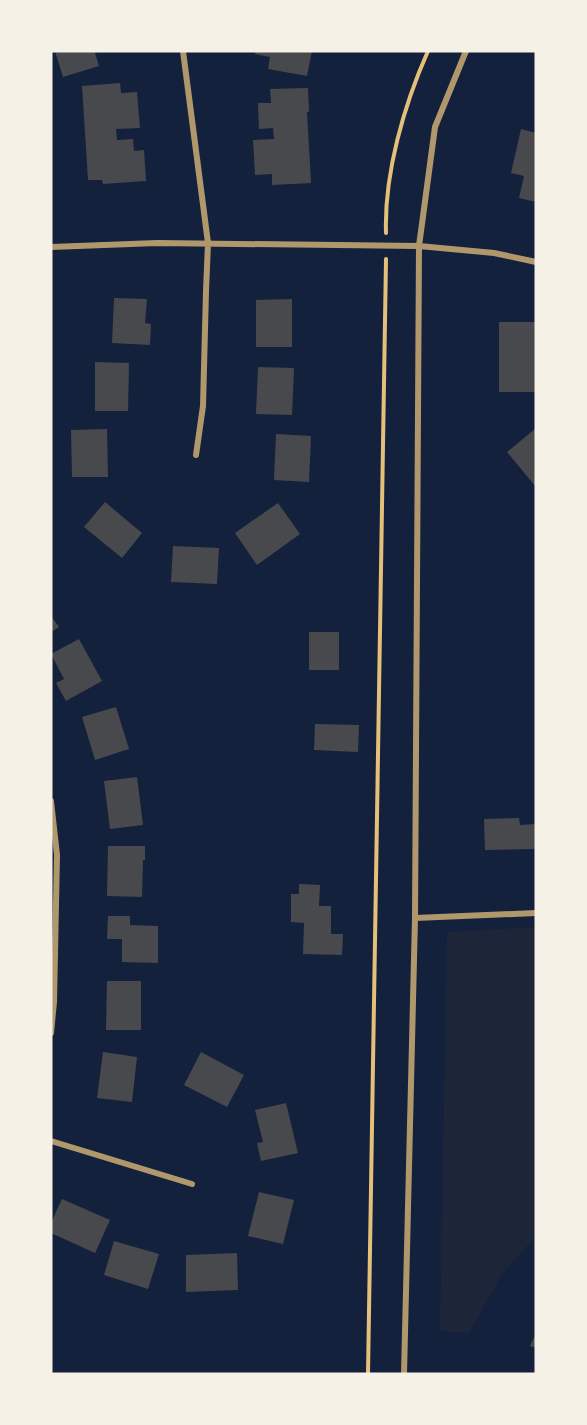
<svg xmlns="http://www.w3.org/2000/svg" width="587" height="1425" font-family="'Open Sans',sans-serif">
<rect width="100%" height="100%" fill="#14213d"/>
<path fill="#1d2539" d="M 536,927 L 536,1236 L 503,1273 L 469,1333 L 440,1331 L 447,932 Z"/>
<path fill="#48494c" d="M 55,51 L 101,51 L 95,53 L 99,66 L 63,77 Z
M 256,51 L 312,51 L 307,76 L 268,69 L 270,57 L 255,54 Z
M 120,83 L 121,93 L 137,92 L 140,128 L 116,129 L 117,140 L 133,139 L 134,151 L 144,150 L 146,181 L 103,184 L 102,180 L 88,180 L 82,86 Z
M 308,88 L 309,112 L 307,112 L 311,183 L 272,185 L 272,174 L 255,175 L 253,140 L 274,139 L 273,128 L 259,129 L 258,103 L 271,103 L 270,89 Z
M 521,129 L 536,133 L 536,202 L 519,198 L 524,176 L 511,173 Z
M 114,298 L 147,299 L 145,323 L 151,324 L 150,345 L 112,343 Z
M 292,299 L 292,347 L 256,347 L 256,300 Z
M 499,322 L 536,322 L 536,392 L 499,392 Z
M 95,362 L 129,363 L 128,411 L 95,411 Z
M 258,367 L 294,368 L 292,415 L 256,414 Z
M 536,428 L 536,487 L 507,452 Z
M 107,429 L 108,477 L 72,477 L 71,430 Z
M 276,434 L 311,436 L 309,482 L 274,480 Z
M 105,502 L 142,533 L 122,558 L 84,527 Z
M 278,503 L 300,534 L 257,565 L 235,533 Z
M 173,546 L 219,548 L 217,584 L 171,582 Z
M 51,616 L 59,627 L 51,632 Z
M 309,632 L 339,632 L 339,670 L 309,670 Z
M 79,639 L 102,681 L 66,701 L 56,683 L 64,679 L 51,654 Z
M 116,707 L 129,749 L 95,760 L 82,717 Z
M 315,724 L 359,725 L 358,752 L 314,750 Z
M 137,777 L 143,825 L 110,829 L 104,781 Z
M 519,818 L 520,825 L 536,824 L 536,849 L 485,850 L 484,819 Z
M 108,846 L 145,846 L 145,860 L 143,860 L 142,897 L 107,896 Z
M 299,884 L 320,885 L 319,906 L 331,906 L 331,934 L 343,934 L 342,955 L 303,954 L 304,923 L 291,922 L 291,894 L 299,894 Z
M 108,916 L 130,916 L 130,925 L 158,926 L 158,963 L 122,962 L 122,939 L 107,939 Z
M 107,981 L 141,981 L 141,1030 L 106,1030 Z
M 103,1052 L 137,1057 L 132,1102 L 97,1098 Z
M 201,1052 L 244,1075 L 227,1107 L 184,1085 Z
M 286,1103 L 298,1153 L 261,1161 L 257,1143 L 263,1142 L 255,1110 Z
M 259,1192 L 294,1200 L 283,1244 L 248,1236 Z
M 62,1199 L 110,1220 L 95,1253 L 51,1233 L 51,1223 Z
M 114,1241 L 159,1254 L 148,1289 L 104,1275 Z
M 237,1253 L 238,1290 L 186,1292 L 186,1255 Z
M 536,1333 L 536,1348 L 530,1346 Z"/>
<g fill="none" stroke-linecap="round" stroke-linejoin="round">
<path stroke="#e5c07b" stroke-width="4" d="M 386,233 C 384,174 404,105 428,51
M 368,1374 L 386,259"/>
<path stroke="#b1986c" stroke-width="6" d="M 183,51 L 208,243 L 206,291 L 203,406 L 196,455
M 51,247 L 157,243 L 419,246 L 494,253 L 536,262
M 51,801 L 57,855 L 54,1002 L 51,1033
M 415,918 L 536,913
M 51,1141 L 192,1184
M 404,1374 L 415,918 L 419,246 L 435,127 L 466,51"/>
</g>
<rect width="587" height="1425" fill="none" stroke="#f6f1e7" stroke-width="105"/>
</svg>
